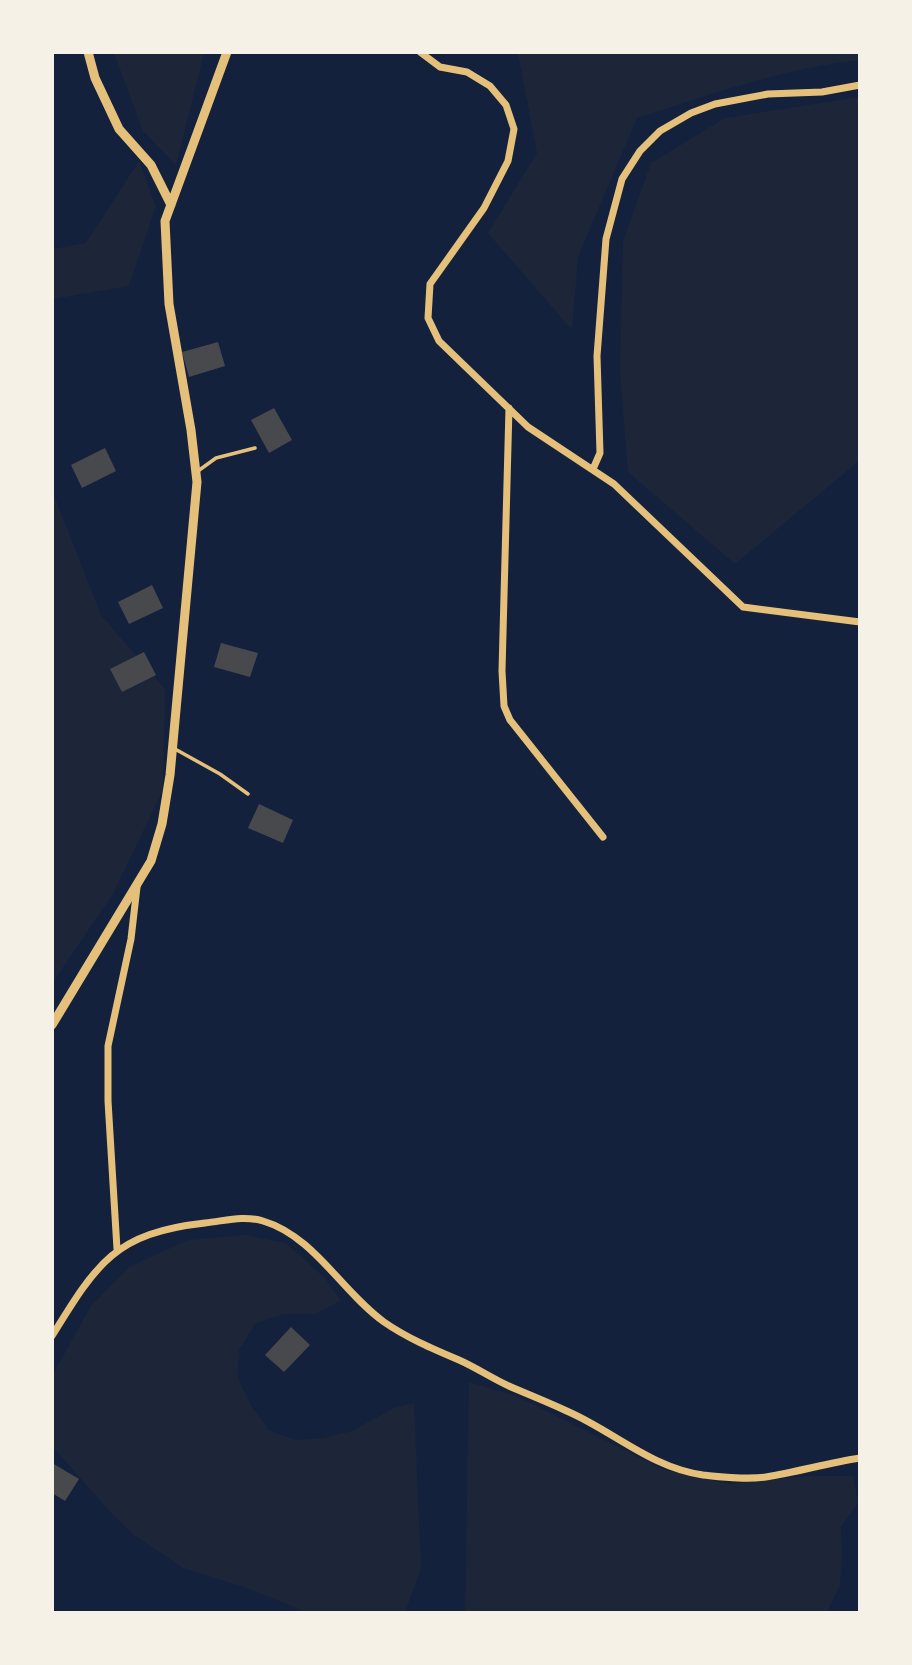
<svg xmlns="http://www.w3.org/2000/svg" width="912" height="1665" font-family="Jost,sans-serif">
<rect width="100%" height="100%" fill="#14213d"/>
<path fill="#1d2539" d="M 114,53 L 204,53 L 176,165 L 143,131 Z
M 518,53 L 859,52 L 860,60 C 784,68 709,95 637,118 L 578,257 L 572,330 L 488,233 L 537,153 Z
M 859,97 L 859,461 L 735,564 L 628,472 L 620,372 L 623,241 L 651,163 L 725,118 Z
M 139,161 L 156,206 L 129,286 L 53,299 L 53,249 L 86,243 Z
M 52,490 L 101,615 L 165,689 L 163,790 L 113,894 L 53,982 Z
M 246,1235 L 286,1243 L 325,1278 L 341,1301 L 314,1314 L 283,1314 L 255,1324 L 239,1350 L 238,1379 L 252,1407 L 269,1430 L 295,1440 L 324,1438 L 352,1431 L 394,1408 L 414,1403 L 421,1569 L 405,1612 L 307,1612 L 247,1588 L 183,1568 L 134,1535 L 112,1514 L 53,1447 L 53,1374 L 91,1306 L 129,1267 L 188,1240 Z
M 469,1382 L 516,1396 L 665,1470 L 730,1484 L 808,1476 L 854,1476 L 858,1503 L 841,1527 L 842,1556 L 840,1585 L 827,1612 L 465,1612 Z"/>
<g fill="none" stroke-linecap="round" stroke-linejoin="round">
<path stroke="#0b132b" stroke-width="3.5" d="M 52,1611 L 54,1612"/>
</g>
<path fill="#48494c" d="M 218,342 L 225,366 L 189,377 L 182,352 Z
M 274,408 L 292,440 L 269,453 L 251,420 Z
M 105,448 L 116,471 L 82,488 L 71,465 Z
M 152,585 L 163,608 L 129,624 L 118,602 Z
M 221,643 L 258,653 L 250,677 L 214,667 Z
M 144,652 L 156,675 L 122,692 L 110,669 Z
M 259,804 L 293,820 L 283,843 L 248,828 Z
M 291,1327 L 310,1345 L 284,1372 L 265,1355 Z
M 52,1463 L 79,1479 L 65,1501 L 52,1493 Z"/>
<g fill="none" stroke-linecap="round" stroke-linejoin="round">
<path stroke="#e5c07b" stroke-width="3.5" d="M 198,471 L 216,458 L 255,448
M 175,749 L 220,774 L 248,794"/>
<path stroke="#e5c07b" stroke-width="7" d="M 420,52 L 440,67 L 467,72 L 490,86 L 506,105 L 514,129 L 508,161 L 484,208 L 430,284 L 428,318 L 439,341 L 528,427 L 614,484 L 743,607 L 860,622
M 509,408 L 502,671 L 504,706 L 510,720 L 603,837
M 593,469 L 600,453 L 597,356 L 606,239 L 622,179 L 640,151 L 660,131 L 691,113 L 715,104 L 768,94 L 822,92 L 860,85
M 117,1249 L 108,1101 L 108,1046 L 131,939 L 137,887
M 52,1336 C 97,1263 115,1233 205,1223 C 225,1221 243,1215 263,1221 C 314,1236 342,1292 384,1322 C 407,1338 433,1349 459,1360 C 477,1368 493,1379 511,1387 C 530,1395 550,1403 569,1412 C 614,1432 652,1468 703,1475 C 723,1477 746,1480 766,1477 C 797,1472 828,1463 860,1458"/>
<path stroke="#e5c07b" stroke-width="9" d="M 88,52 L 95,78 L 119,129 L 151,165 L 171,205
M 52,1025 L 151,861 L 162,824 L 170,775 L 197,482 L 191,430 L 169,304 L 165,221 L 227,52"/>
</g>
<rect width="912" height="1665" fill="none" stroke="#f6f1e7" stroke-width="108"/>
</svg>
